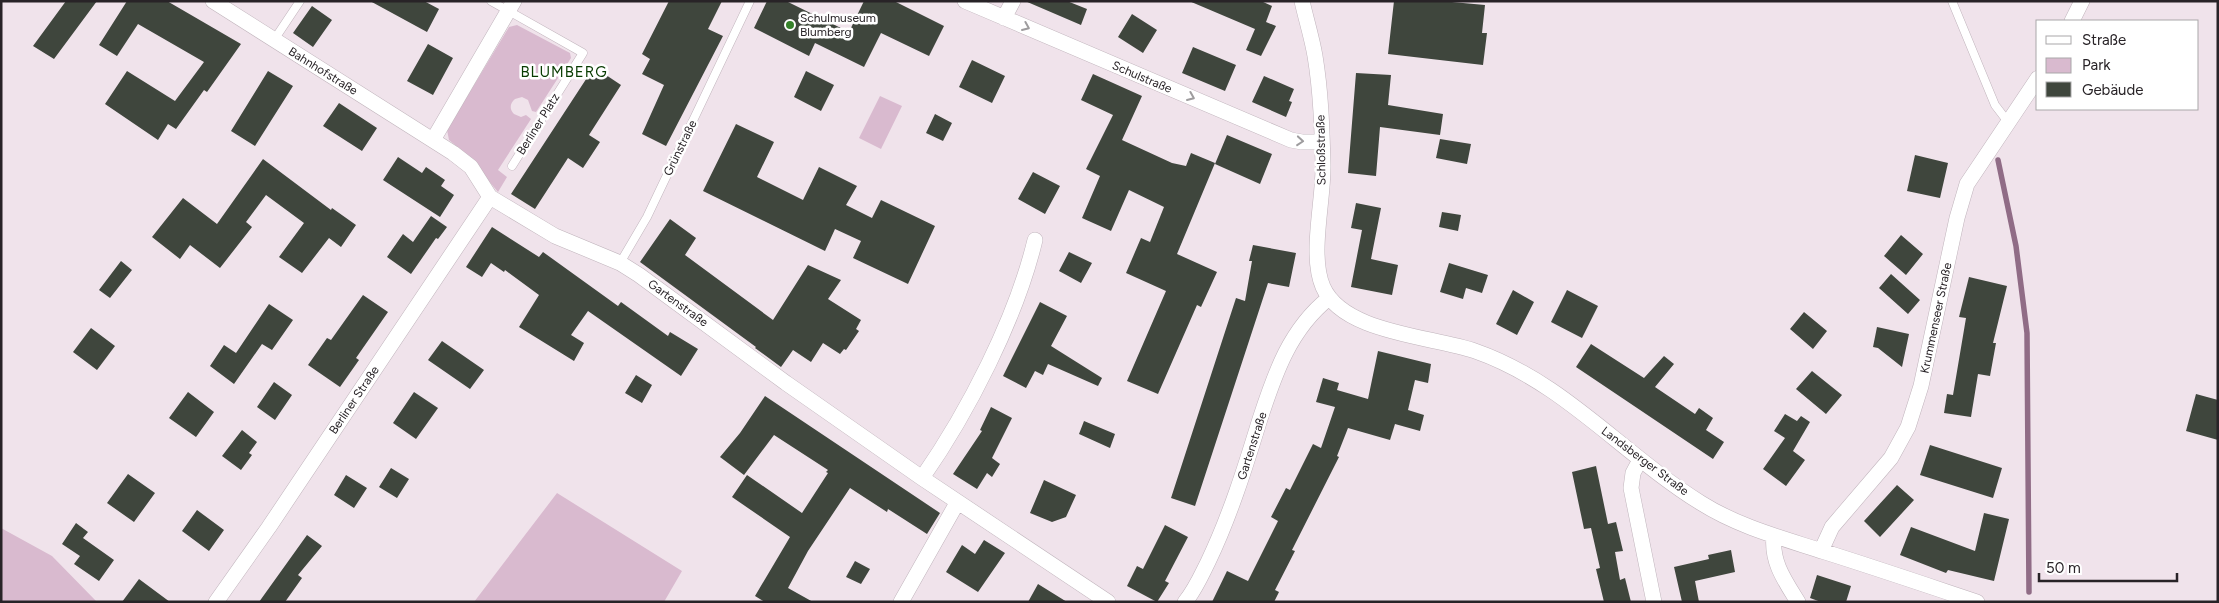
<svg xmlns="http://www.w3.org/2000/svg" width="2219" height="603" font-family="Figtree,sans-serif">
<rect width="100%" height="100%" fill="#f0e3eb"/>
<path fill="#d9bacf" d="M 517,25 L 570,53 L 571,58 L 536,112 L 532,111 L 528,100 L 522,97 L 515,99 C 510,103 509,109 514,114 L 521,117 L 526,115 L 531,119 L 498,170 L 507,177 L 498,192 L 466,154 L 449,140 L 447,130 L 509,27 Z
M 880,96 L 902,106 L 881,149 L 859,138 Z
M 557,493 L 682,571 L 664,602 L 474,602 Z
M 1,528 L 52,556 L 97,602 L 1,602 Z"/>
<g fill="none" stroke-linecap="round" stroke-linejoin="round">
<path stroke="#906c86" stroke-width="5.5" d="M 1998,160 L 2016,246 L 2027,333 L 2029,592"/>
</g>
<path fill="#3f463d" d="M 66,1 L 97,1 L 54,59 L 33,46 Z
M 127,1 L 167,1 L 241,44 L 207,92 L 204,90 L 176,129 L 168,124 L 158,140 L 105,104 L 127,71 L 175,101 L 204,62 L 138,24 L 117,56 L 99,45 Z
M 370,1 L 424,1 L 439,9 L 427,32 Z
M 669,1 L 722,1 L 708,29 L 723,36 L 666,146 L 642,134 L 664,85 L 642,74 L 650,59 L 642,54 Z
M 767,1 L 786,1 L 849,32 L 864,1 L 894,1 L 944,26 L 929,56 L 881,33 L 864,67 L 815,43 L 809,56 L 754,28 Z
M 1025,1 L 1067,1 L 1087,9 L 1081,25 Z
M 1189,1 L 1261,1 L 1272,6 L 1266,22 L 1276,26 L 1261,56 L 1246,50 L 1255,29 Z
M 1394,1 L 1441,1 L 1485,5 L 1482,33 L 1487,33 L 1483,65 L 1388,54 Z
M 312,6 L 332,20 L 313,47 L 293,33 Z
M 1132,14 L 1157,30 L 1143,53 L 1118,37 Z
M 428,44 L 453,58 L 433,95 L 407,81 Z
M 1193,47 L 1236,65 L 1225,91 L 1182,73 Z
M 972,60 L 1005,76 L 992,103 L 959,87 Z
M 594,67 L 621,85 L 589,135 L 600,142 L 583,168 L 568,158 L 535,209 L 511,194 Z
M 268,71 L 293,86 L 255,146 L 231,131 Z
M 806,71 L 834,85 L 821,111 L 794,97 Z
M 1356,73 L 1391,75 L 1388,105 L 1443,114 L 1440,135 L 1380,127 L 1376,176 L 1348,173 Z
M 1093,74 L 1142,96 L 1122,140 L 1172,163 L 1186,166 L 1191,153 L 1215,163 L 1177,254 L 1217,272 L 1201,307 L 1197,305 L 1158,394 L 1127,381 L 1166,291 L 1126,273 L 1141,238 L 1150,242 L 1164,207 L 1129,190 L 1111,231 L 1082,218 L 1100,176 L 1086,169 L 1113,115 L 1081,100 Z
M 1264,76 L 1294,89 L 1289,101 L 1292,102 L 1286,117 L 1252,102 Z
M 339,103 L 377,128 L 362,151 L 323,126 Z
M 935,114 L 952,123 L 943,141 L 926,133 Z
M 736,124 L 774,142 L 757,177 L 803,200 L 819,167 L 857,186 L 846,205 L 872,218 L 881,200 L 935,226 L 908,284 L 853,258 L 861,241 L 835,229 L 825,251 L 703,191 Z
M 1227,135 L 1272,154 L 1260,184 L 1215,164 Z
M 1440,139 L 1471,144 L 1467,164 L 1436,158 Z
M 1915,155 L 1948,163 L 1940,198 L 1907,191 Z
M 398,157 L 422,173 L 426,167 L 445,180 L 441,186 L 454,195 L 440,217 L 383,180 Z
M 263,159 L 331,210 L 332,208 L 356,225 L 341,247 L 329,238 L 302,273 L 279,257 L 304,223 L 266,195 L 246,222 L 252,227 L 220,268 L 190,245 L 180,259 L 152,237 L 183,198 L 217,224 Z
M 1033,172 L 1060,186 L 1045,214 L 1018,199 Z
M 1356,203 L 1381,208 L 1371,259 L 1398,265 L 1392,295 L 1351,287 L 1362,230 L 1351,228 Z
M 1442,212 L 1461,215 L 1458,231 L 1439,227 Z
M 431,216 L 447,227 L 438,239 L 436,238 L 411,274 L 387,257 L 403,234 L 413,242 Z
M 670,219 L 696,238 L 685,255 L 773,320 L 808,265 L 841,280 L 828,299 L 861,320 L 856,329 L 859,331 L 846,350 L 844,349 L 840,354 L 823,343 L 811,362 L 793,350 L 781,367 L 755,348 L 756,347 L 640,262 Z
M 492,227 L 539,257 L 543,252 L 618,306 L 621,302 L 668,336 L 670,332 L 698,349 L 681,376 L 588,311 L 571,335 L 584,343 L 574,361 L 519,327 L 539,295 L 505,270 L 504,272 L 491,263 L 482,277 L 466,267 Z
M 1901,235 L 1923,254 L 1906,275 L 1884,256 Z
M 1253,245 L 1296,253 L 1289,287 L 1268,283 L 1195,506 L 1171,498 L 1236,298 L 1245,301 L 1252,261 L 1249,261 Z
M 1069,252 L 1092,263 L 1081,283 L 1059,271 Z
M 121,261 L 132,270 L 110,298 L 99,290 Z
M 1449,263 L 1488,275 L 1482,293 L 1466,288 L 1463,299 L 1440,292 Z
M 1891,274 L 1920,300 L 1908,314 L 1879,288 Z
M 1969,277 L 2007,286 L 1993,343 L 1996,343 L 1990,376 L 1978,374 L 1971,417 L 1944,413 L 1947,394 L 1953,395 L 1966,318 L 1959,317 Z
M 1513,290 L 1534,302 L 1517,335 L 1496,324 Z
M 1567,290 L 1598,306 L 1582,338 L 1551,322 Z
M 363,295 L 388,312 L 356,358 L 359,360 L 340,387 L 308,365 L 327,338 L 331,340 Z
M 1040,302 L 1067,316 L 1051,346 L 1102,378 L 1098,386 L 1048,364 L 1043,375 L 1035,371 L 1026,388 L 1003,376 Z
M 269,304 L 293,320 L 272,350 L 262,344 L 234,384 L 210,366 L 224,345 L 236,353 Z
M 1804,312 L 1827,331 L 1813,349 L 1790,329 Z
M 1877,327 L 1909,334 L 1902,367 L 1878,348 L 1873,347 Z
M 91,328 L 115,346 L 97,370 L 73,352 Z
M 442,341 L 484,370 L 470,389 L 428,360 Z
M 1591,344 L 1644,378 L 1664,356 L 1674,364 L 1655,387 L 1695,414 L 1699,408 L 1713,418 L 1706,430 L 1724,442 L 1713,459 L 1576,367 Z
M 1378,351 L 1431,364 L 1428,383 L 1415,380 L 1408,410 L 1424,415 L 1420,431 L 1395,424 L 1390,440 L 1348,428 L 1337,456 L 1339,457 L 1292,550 L 1295,551 L 1275,590 L 1279,592 L 1274,602 L 1212,602 L 1227,571 L 1248,581 L 1278,521 L 1271,517 L 1286,488 L 1290,490 L 1313,444 L 1321,448 L 1335,407 L 1316,402 L 1323,378 L 1339,383 L 1337,390 L 1368,399 Z
M 1812,371 L 1842,395 L 1826,414 L 1796,389 Z
M 636,375 L 652,385 L 642,403 L 625,393 Z
M 274,382 L 292,395 L 275,420 L 257,407 Z
M 188,392 L 214,412 L 196,437 L 169,418 Z
M 414,392 L 438,408 L 416,439 L 393,423 Z
M 2196,394 L 2218,400 L 2218,440 L 2186,431 Z
M 765,396 L 940,513 L 927,534 L 888,509 L 887,512 L 850,488 L 808,551 L 788,588 L 813,602 L 765,602 L 755,596 L 790,537 L 732,497 L 747,475 L 802,513 L 828,473 L 826,472 L 828,470 L 774,435 L 744,475 L 720,457 L 740,433 Z
M 991,407 L 1012,418 L 992,458 L 1000,464 L 992,477 L 987,473 L 977,489 L 953,474 L 982,431 L 980,430 Z
M 1785,414 L 1797,421 L 1801,416 L 1810,422 L 1793,451 L 1805,460 L 1786,486 L 1763,469 L 1785,438 L 1774,431 Z
M 1084,421 L 1115,434 L 1110,448 L 1079,434 Z
M 242,430 L 257,442 L 249,453 L 252,455 L 241,470 L 222,456 Z
M 1930,445 L 2002,468 L 1993,498 L 1920,475 Z
M 1596,466 L 1608,524 L 1616,522 L 1623,551 L 1615,552 L 1620,580 L 1625,578 L 1631,602 L 1604,602 L 1596,569 L 1600,568 L 1591,528 L 1584,529 L 1572,472 Z
M 391,468 L 409,479 L 397,498 L 379,487 Z
M 128,474 L 155,493 L 134,522 L 107,503 Z
M 346,475 L 367,488 L 354,508 L 334,495 Z
M 1044,480 L 1076,495 L 1066,517 L 1052,522 L 1030,513 Z
M 1897,485 L 1914,500 L 1880,537 L 1864,521 Z
M 197,510 L 224,530 L 209,551 L 182,531 Z
M 1984,513 L 2009,519 L 1994,581 L 1948,570 L 1946,573 L 1900,555 L 1911,527 L 1975,551 Z
M 76,523 L 88,532 L 83,538 L 114,560 L 99,581 L 74,564 L 80,556 L 62,544 Z
M 1165,525 L 1188,537 L 1165,581 L 1169,583 L 1157,602 L 1127,586 L 1137,566 L 1143,569 Z
M 307,535 L 322,546 L 298,575 L 302,578 L 285,602 L 259,602 Z
M 984,540 L 1005,553 L 978,592 L 946,572 L 962,545 L 975,554 Z
M 1731,550 L 1735,572 L 1695,581 L 1699,602 L 1682,602 L 1674,567 L 1709,559 L 1708,555 Z
M 855,561 L 870,569 L 861,584 L 846,577 Z
M 1817,575 L 1851,586 L 1846,602 L 1821,602 L 1810,598 Z
M 139,579 L 170,602 L 122,602 Z
M 1038,584 L 1067,602 L 1028,602 Z"/>
<g fill="none" stroke-linecap="round" stroke-linejoin="round">
<g stroke="#c0b4bc" stroke-width="9">
<path id="service" d="M 491,1 L 583,53 L 512,166
M 1952,1 L 1995,105 L 2008,122
M 274,40 L 300,1
M 620,263 L 647,217 L 750,1"/>
</g>
<g stroke="#c0b4bc" stroke-width="16">
<path id="minor" d="M 213,1 L 453,153 L 471,167 L 490,197 L 555,236 L 620,263 L 639,275 L 786,383 L 922,478 L 1108,602
M 965,1 L 1291,140 L 1302,142 L 1322,142
M 1302,1 C 1306,19 1312,38 1315,56 C 1321,92 1322,129 1323,164 C 1324,200 1309,255 1323,287 C 1343,333 1431,336 1475,351 C 1564,382 1622,454 1701,503 C 1739,527 1782,538 1825,552 C 1876,568 1926,585 1977,602
M 1004,18 L 1013,1
M 2072,21 L 2082,1
M 433,140 L 514,1
M 1640,460 L 1633,473 L 1631,488 L 1654,602
M 922,478 C 968,412 1016,319 1035,240
M 1774,536 C 1771,562 1785,581 1798,602
M 1821,551 L 1832,527 L 1891,458 L 1908,427 L 1921,386 L 1957,218 L 1967,184 L 2038,78
M 216,602 L 269,527 L 490,197
M 901,602 L 957,503
M 1185,602 C 1195,590 1201,576 1208,562 C 1230,516 1245,468 1260,419 C 1275,373 1290,329 1329,298"/>
</g>
<use href="#service" stroke="#fff" stroke-width="8"/>
<use href="#minor" stroke="#fff" stroke-width="15"/>
</g>
<defs><path id="oneway-chevron" d="M-2-3.5L2.5 0L-2 3.5" fill="none" stroke-width="1.6" stroke-linecap="round" stroke-linejoin="round" transform="scale(1.25)"/></defs>
<g stroke="#9e9c9e">
<use href="#oneway-chevron" transform="translate(1026 27) rotate(23)"/>
<use href="#oneway-chevron" transform="translate(1191 97) rotate(23)"/>
<use href="#oneway-chevron" transform="translate(1300 141) rotate(5)"/>
</g>
<circle fill="#358129" stroke="#fff" stroke-width="2" cx="790" cy="25" r="5"/>
<g text-anchor="middle" dominant-baseline="central" stroke-width="5" stroke-linejoin="round" paint-order="stroke">
<g font-size="12" fill="#282327" stroke="#fff" text-anchor="start">
<text x="800" y="18">Schulmuseum<tspan x="800" dy="14">Blumberg</tspan></text>
</g>
<g font-size="12" fill="#282327" stroke="#fff">
<text transform="translate(323 71) rotate(32)">Bahnhofstraße</text>
<text transform="translate(1142 77) rotate(23)">Schulstraße</text>
<text transform="translate(538 124) rotate(-58)">Berliner Platz</text>
<text transform="translate(680 148) rotate(-64)">Grünstraße</text>
<text transform="translate(1321 150) rotate(-91)">Schloßstraße</text>
<text transform="translate(678 303) rotate(36)">Gartenstraße</text>
<text transform="translate(1936 318) rotate(-78)">Krummenseer Straße</text>
<text transform="translate(354 400) rotate(-56)">Berliner Straße</text>
<text transform="translate(1252 446) rotate(-72)">Gartenstraße</text>
<text transform="translate(1645 461) rotate(37)">Landsberger Straße</text>
</g>
<g font-size="15" letter-spacing="1" fill="#083b01" stroke="#fff">
<text x="564" y="72">BLUMBERG</text>
</g>
</g>
<rect width="2219" height="603" fill="none" stroke="#282327" stroke-width="5"/>
<rect x="2036" y="20" width="162" height="90" fill="#ffffff" stroke="#a9a7a9"/>
<rect x="2046" y="36" width="25" height="8" fill="#ffffff" stroke="#a9a7a9"/>
<text x="2082" y="45" font-size="15" fill="#282327">Straße</text>
<rect x="2046" y="58" width="25" height="15" fill="#d9bacf" stroke="#a9a7a9"/>
<text x="2082" y="70" font-size="15" fill="#282327">Park</text>
<rect x="2046" y="82" width="25" height="15" fill="#3f463d" stroke="#a9a7a9"/>
<text x="2082" y="95" font-size="15" fill="#282327">Gebäude</text>
<path d="M2039 573v8h138v-8" fill="none" stroke="#282327" stroke-width="2.5"/>
<text x="2046" y="573" font-size="15" fill="#282327" stroke="#ffffff" stroke-width="4" paint-order="stroke">50 m</text>
</svg>
